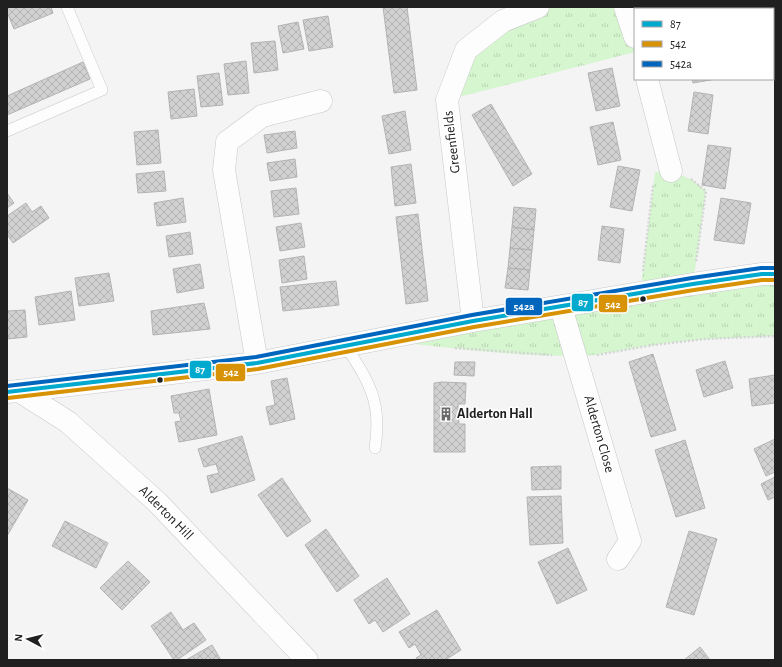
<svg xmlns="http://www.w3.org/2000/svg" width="782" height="667" font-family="'Alegreya Sans',sans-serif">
<defs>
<pattern id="grass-tufts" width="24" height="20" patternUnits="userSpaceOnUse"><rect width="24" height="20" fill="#d5f6ce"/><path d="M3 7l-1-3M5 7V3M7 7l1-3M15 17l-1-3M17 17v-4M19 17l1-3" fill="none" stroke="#b7d3b1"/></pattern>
<pattern id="building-cross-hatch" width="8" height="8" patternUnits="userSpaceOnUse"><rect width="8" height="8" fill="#d1d1d2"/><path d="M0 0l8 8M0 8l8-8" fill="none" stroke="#b3b3b4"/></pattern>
</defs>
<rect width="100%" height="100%" fill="#f4f4f5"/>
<path fill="url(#grass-tufts)" d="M 538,7 L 625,7 L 635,37 L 635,52 L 447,100 L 466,50 Z
M 671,171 L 693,180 L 706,191 L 693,284 L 775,274 L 775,336 C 735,338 694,339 654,345 C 628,348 603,356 576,356 C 510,356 443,347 377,340 L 640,293 L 655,172 Z"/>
<path fill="url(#building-cross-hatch)" stroke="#b3b3b4" d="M 7,7 L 51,7 L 53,13 L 14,29 L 7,12 Z
M 383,7 L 407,7 L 417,90 L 394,93 Z
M 665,7 L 686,7 L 687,9 L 666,9 Z
M 328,16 L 333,47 L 309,51 L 303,20 Z
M 298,22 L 304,49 L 283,53 L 278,26 Z
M 275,41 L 278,70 L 254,73 L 251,43 Z
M 246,61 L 249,93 L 228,95 L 224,64 Z
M 83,62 L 90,79 L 7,115 L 7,96 Z
M 612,68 L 620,106 L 596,111 L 588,73 Z
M 219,73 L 223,105 L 201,107 L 197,76 Z
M 692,79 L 716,79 L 693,83 Z
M 194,89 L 197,116 L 171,119 L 168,92 Z
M 694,92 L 713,95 L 708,134 L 688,131 Z
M 491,104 L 532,174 L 513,186 L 472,115 Z
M 405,111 L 411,150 L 389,154 L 382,116 Z
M 613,122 L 621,160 L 598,165 L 590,127 Z
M 158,130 L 161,163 L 137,165 L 134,132 Z
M 295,131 L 297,148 L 267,153 L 264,135 Z
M 708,145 L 731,148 L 725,189 L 702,185 Z
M 295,159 L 297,177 L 270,181 L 267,163 Z
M 411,164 L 416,203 L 395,206 L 391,167 Z
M 618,166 L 640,170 L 632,211 L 610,207 Z
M 164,171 L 166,191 L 138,193 L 136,174 Z
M 296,188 L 299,214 L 274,217 L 271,191 Z
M 7,193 L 14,203 L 7,208 Z
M 183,198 L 186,222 L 157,226 L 154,203 Z
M 721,198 L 751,203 L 744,244 L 714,240 Z
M 26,203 L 32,212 L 41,206 L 49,218 L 13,243 L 7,234 L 7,216 Z
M 514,207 L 536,209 L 534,230 L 512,227 Z
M 418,214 L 428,301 L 406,304 L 396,217 Z
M 301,223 L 305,247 L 280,251 L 276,227 Z
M 602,226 L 624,229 L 620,263 L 598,260 Z
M 512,227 L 534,230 L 532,250 L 510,248 Z
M 190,232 L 193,254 L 169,257 L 166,236 Z
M 510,248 L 532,250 L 530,270 L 508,268 Z
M 304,256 L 307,279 L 282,283 L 279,260 Z
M 200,264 L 204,288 L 177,293 L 173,269 Z
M 508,268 L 530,270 L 528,290 L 505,288 Z
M 109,273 L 114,301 L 79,306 L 75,278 Z
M 336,281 L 339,305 L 283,311 L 280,287 Z
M 71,291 L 75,320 L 39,325 L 35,297 Z
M 204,303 L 210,329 L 153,335 L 151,311 Z
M 25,310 L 27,337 L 7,339 L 7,311 Z
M 653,354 L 676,430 L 651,437 L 629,362 Z
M 725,361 L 733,388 L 704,397 L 696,370 Z
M 455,362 L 475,362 L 474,376 L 454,375 Z
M 775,375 L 775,403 L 752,406 L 749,379 Z
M 287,378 L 295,419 L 270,425 L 266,407 L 275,405 L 271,381 Z
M 442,382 L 466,383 L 465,404 L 458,404 L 459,424 L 465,424 L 465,452 L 434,452 L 434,383 Z
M 209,389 L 217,435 L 179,442 L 175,422 L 181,421 L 179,413 L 174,413 L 171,396 Z
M 242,436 L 255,480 L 211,493 L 207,476 L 219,473 L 216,464 L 204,467 L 198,449 Z
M 775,439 L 775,472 L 766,476 L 754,449 Z
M 685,440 L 705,508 L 676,517 L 655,450 Z
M 561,466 L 561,489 L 532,490 L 531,467 Z
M 775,477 L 775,497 L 768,500 L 761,484 Z
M 282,478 L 311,521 L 287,537 L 258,495 Z
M 7,488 L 28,500 L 7,536 Z
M 561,496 L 563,543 L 530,545 L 527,497 Z
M 65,521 L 108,543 L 96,568 L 52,546 Z
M 326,529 L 359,576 L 337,592 L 305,545 Z
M 689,531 L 717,539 L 694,615 L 666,607 Z
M 568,548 L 587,590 L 557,604 L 538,562 Z
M 128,561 L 150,582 L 122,610 L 100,588 Z
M 387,578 L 410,614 L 383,632 L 375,620 L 369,624 L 354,600 Z
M 437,610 L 461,650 L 445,660 L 417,660 L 416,658 L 421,655 L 415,644 L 409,648 L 399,632 Z
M 171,612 L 183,630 L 194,623 L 206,640 L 177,660 L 174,660 L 151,626 Z
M 212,645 L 221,660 L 186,660 Z
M 700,647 L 710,660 L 684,660 Z"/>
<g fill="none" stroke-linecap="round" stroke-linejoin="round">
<g stroke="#c8c8c9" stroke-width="12">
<path id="service" d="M 7,131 L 102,90 L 67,7
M 346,346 C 370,384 382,402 375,448"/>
</g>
<g stroke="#c8c8c9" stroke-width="23">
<path id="minor" d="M 625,7 L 635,37
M 647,79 L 671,171
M 561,307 L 630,541 L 618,559
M 473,321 L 447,100 L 466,50 L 503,21 L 538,7
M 257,363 L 224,170 L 227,142 L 262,116 L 321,101
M 19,391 L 257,363 L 473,321 L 693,284 L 762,274 L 775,274"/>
</g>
<g stroke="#c8c8c9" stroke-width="23">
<path id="tertiary" d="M 7,392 L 19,391 L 68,422 L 158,503 L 307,660"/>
</g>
<path stroke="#d4d5d5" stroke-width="2.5" stroke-dasharray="2 2" stroke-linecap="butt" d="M 691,179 L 706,191 L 696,262
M 643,271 L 653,185
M 455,348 L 552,355
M 597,355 L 653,345 L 705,339 L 775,336"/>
<use href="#service" stroke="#fdfdfe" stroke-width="11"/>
<use href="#minor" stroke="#fdfdfe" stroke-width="22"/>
<use href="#tertiary" stroke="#fdfdfe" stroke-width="22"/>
<g stroke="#fff" stroke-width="7">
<path id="bus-1" d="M 7,392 L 257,363 L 473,321 L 693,284 L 762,274 L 775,274"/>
</g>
<g stroke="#fff" stroke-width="7">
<path id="bus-2" d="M 8,398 L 258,369 L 474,327 L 694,290 L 762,280 L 775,280"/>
</g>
<g stroke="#fff" stroke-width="7">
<path id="bus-3" d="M 7,386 L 256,357 L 472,315 L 692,278 L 761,268 L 775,268"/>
</g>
<use href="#bus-1" stroke="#00a9ce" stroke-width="4"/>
<use href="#bus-2" stroke="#d79205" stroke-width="4"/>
<use href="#bus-3" stroke="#0065bd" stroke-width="4"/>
</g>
<defs>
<g id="building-bare" transform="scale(1.08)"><path d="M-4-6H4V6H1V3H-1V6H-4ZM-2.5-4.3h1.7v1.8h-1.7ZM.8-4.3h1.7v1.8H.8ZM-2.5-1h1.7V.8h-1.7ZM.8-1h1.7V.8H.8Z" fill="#6a6a6b" stroke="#fff" stroke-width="2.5" paint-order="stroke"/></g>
</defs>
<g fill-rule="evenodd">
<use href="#building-bare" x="446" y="414"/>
</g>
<g fill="#202021" stroke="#fff" stroke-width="1.5">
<circle cx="643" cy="299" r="3.5"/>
<circle cx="160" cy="380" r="3.5"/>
</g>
<g text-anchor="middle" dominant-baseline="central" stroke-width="3" stroke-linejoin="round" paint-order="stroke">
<g font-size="14" fill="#202021" stroke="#fff">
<text transform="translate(452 142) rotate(-97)">Greenfields</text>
<text transform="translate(599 434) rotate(74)">Alderton Close</text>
<text transform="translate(166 513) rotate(45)">Alderton Hill</text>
</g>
<g font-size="14" font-weight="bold" fill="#202021" stroke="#fff" text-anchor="start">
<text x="457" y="414">Alderton Hall</text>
</g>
</g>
<g stroke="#fff" stroke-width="1.5">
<rect x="571" y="293" width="23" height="19" rx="4" fill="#00a9ce"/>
<rect x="598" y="294" width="30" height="19" rx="4" fill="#d79205"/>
<rect x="505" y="297" width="38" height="19" rx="4" fill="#0065bd"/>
<rect x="189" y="360" width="23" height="19" rx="4" fill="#00a9ce"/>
<rect x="215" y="363" width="31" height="19" rx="4" fill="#d79205"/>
</g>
<g font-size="11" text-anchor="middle" font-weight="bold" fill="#fff">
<text x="583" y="306">87</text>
<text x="613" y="308">542</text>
<text x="524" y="310">542a</text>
<text x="200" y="373">87</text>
<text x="231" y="376">542</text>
</g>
<rect width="782" height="667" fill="none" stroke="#202021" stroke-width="16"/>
<rect x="634" y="8" width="140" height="72" fill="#ffffff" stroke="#a6a6a6"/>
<rect x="642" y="21" width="20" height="6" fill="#00a9ce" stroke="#a6a6a6"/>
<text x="670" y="28" font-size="12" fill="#202021">87</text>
<rect x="642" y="41" width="20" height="6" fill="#d79205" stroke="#a6a6a6"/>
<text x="670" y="48" font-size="12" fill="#202021">542</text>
<rect x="642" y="61" width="20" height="6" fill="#0065bd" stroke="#a6a6a6"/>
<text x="670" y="68" font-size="12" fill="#202021">542a</text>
<g transform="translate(28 639) rotate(277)" stroke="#ffffff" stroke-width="3" paint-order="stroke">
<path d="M0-3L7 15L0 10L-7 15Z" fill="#202021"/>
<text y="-6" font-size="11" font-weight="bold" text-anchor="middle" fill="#202021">N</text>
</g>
</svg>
